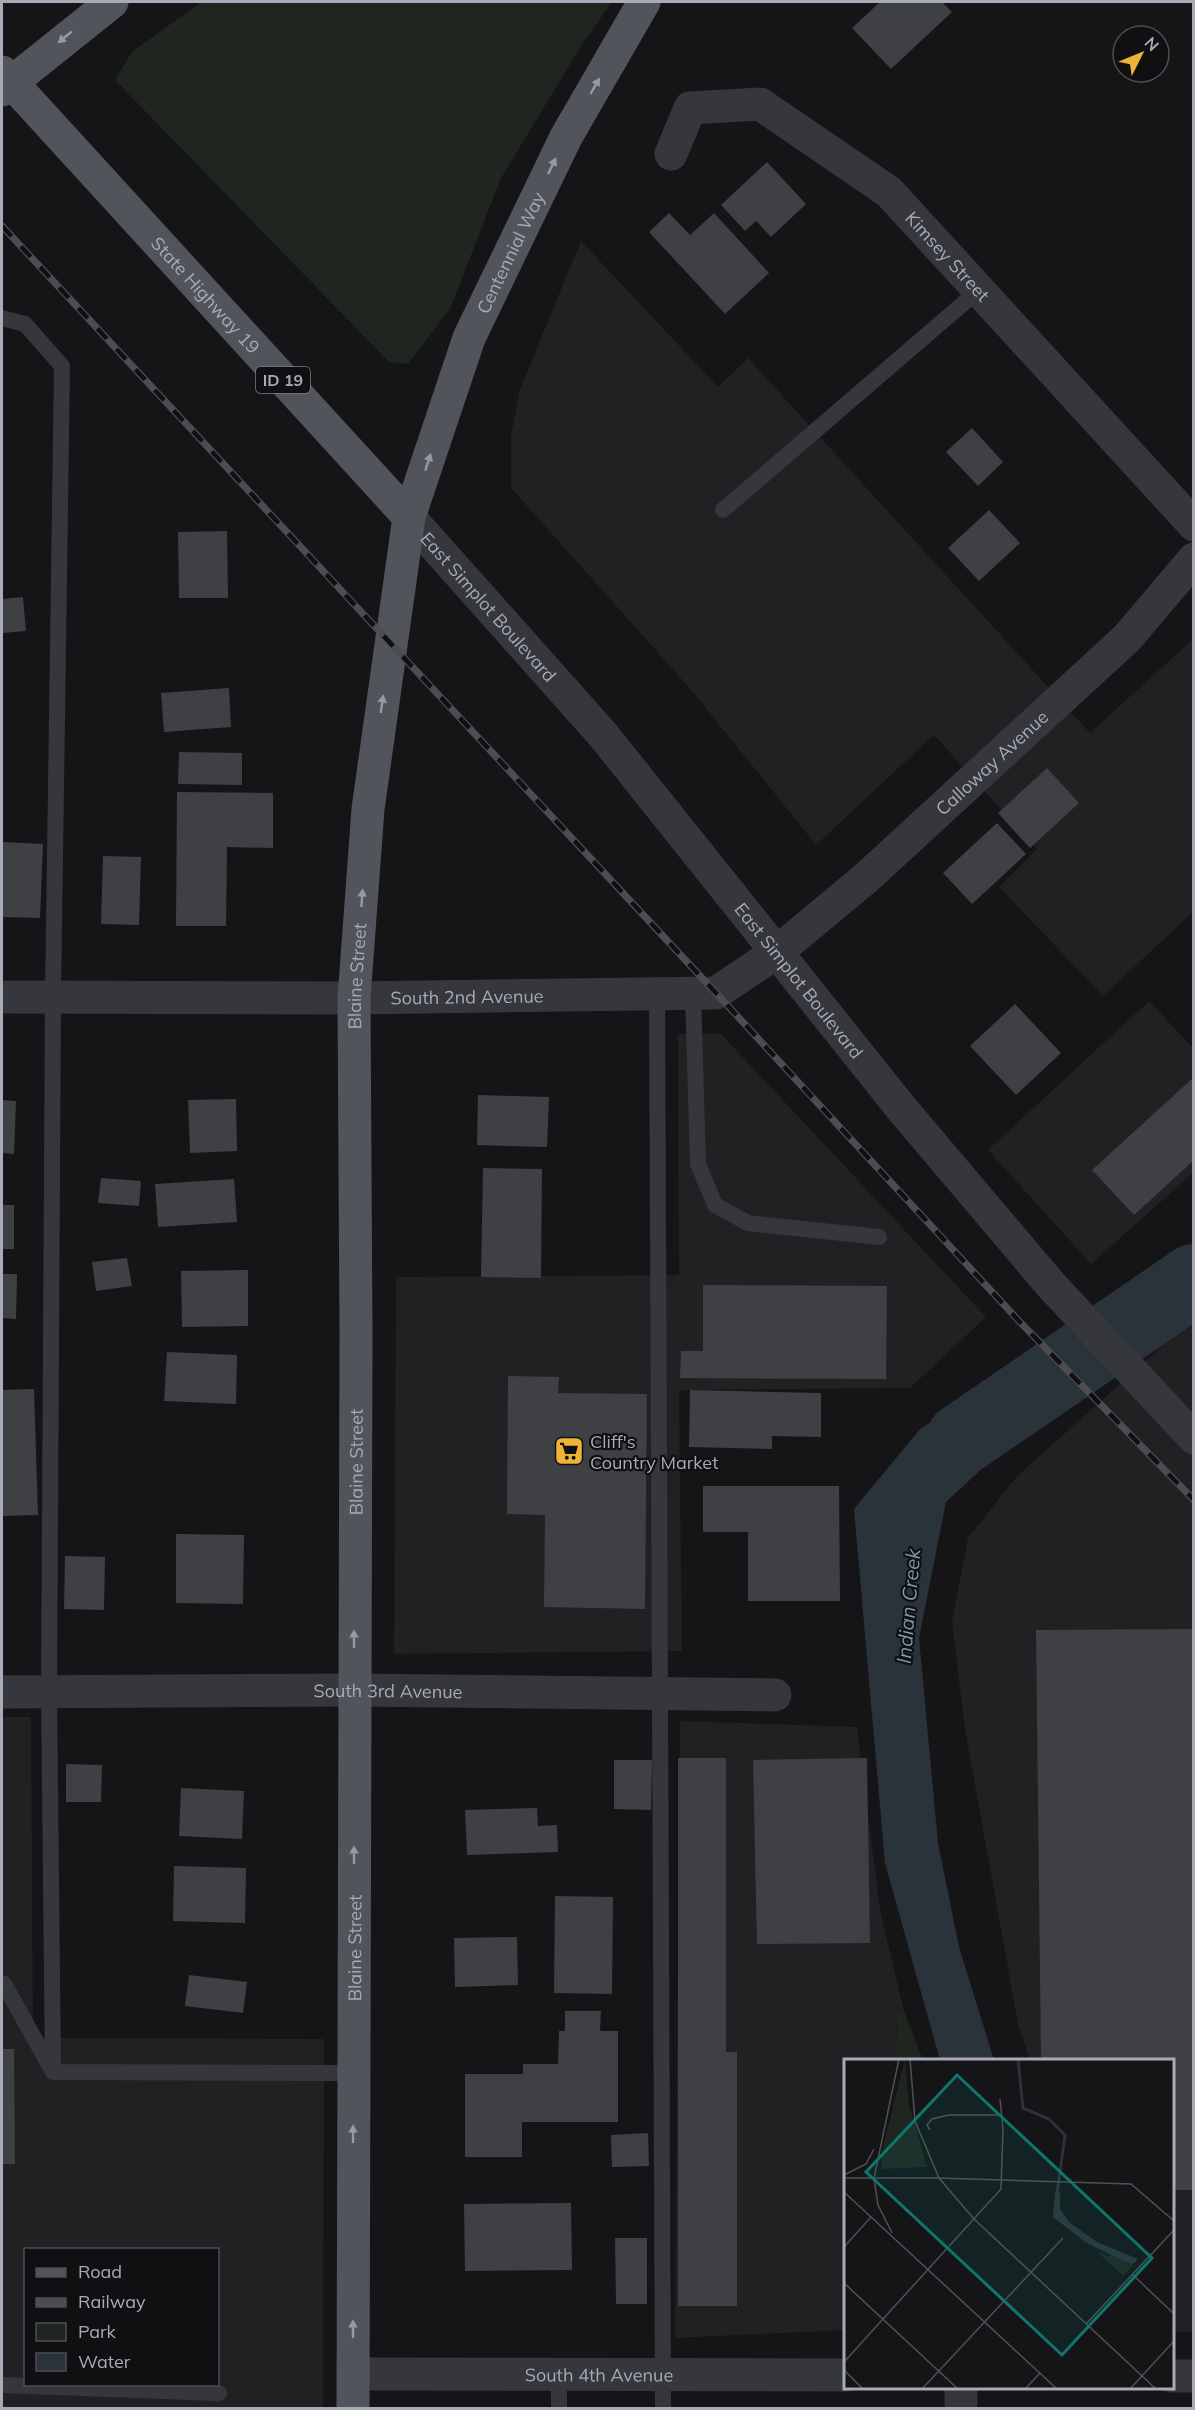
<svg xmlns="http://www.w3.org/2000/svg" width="1195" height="2410" font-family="Mulish,sans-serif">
<rect width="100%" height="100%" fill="#151517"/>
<path fill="#212124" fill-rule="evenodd" d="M 581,241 L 718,387 L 748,358 L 1090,733 L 1193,639 L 1193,912 L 1103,996 L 999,887 L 1037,849 L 934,735 L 816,845 L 693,692 L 511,488 L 511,436 L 520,389 Z
M 1149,1001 L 1193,1048 L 1193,1173 L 1091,1264 L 988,1150 Z
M 678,1034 L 721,1034 L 986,1317 L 910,1388 L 679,1390 L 682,1651 L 394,1654 L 396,1277 L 679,1275 Z
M 1193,1325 L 1193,2332 L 1173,2332 L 1172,2060 L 1030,2060 L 1018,2024 L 965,1729 L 952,1622 L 968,1538 L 1017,1476 L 1166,1343 Z
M 2,1717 L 31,1717 L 33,2038 L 324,2039 L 323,2408 L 2,2408 ZM 26,2250 L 218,2250 L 218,2384 L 26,2384 Z
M 680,1721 L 857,1727 L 880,1910 L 904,2011 L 897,2011 L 896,2060 L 846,2060 L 845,2330 L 675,2338 Z"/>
<path fill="#1f2620" d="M 201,2 L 612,2 L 581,46 L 501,178 L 450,309 L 408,364 L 389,362 L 115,80 L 132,52 Z
M 897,2011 L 904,2011 L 923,2060 L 896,2060 Z"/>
<path fill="#2b333a" d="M 1027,1361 L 1056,1400 L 946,1502 L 919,1638 L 938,1843 L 959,1947 L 994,2060 L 940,2060 L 885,1863 L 854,1509 L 920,1429 Z"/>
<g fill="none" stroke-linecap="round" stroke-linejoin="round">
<path stroke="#2b333a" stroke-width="72" d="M 962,1439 L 1194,1280"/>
</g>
<path fill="#3f4044" d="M 880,2 L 942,2 L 952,12 L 891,69 L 852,28 Z
M 767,162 L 806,204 L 771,237 L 756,221 L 745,231 L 721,205 Z
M 669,213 L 690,235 L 714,213 L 769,273 L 725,314 L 649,232 Z
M 972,428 L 1003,462 L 978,486 L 946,452 Z
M 989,510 L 1020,543 L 979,581 L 948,548 Z
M 227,531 L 228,598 L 179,598 L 178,532 Z
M 23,597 L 26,631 L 2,633 L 2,599 Z
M 229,688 L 231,727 L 164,732 L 161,693 Z
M 179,752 L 242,753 L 242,785 L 178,784 Z
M 1047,768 L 1079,803 L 1030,848 L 998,813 Z
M 177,792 L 273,793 L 273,848 L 227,847 L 226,926 L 176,926 Z
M 997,823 L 1026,854 L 972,904 L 943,873 Z
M 2,842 L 43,844 L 40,918 L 2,917 Z
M 103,856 L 141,857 L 139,925 L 101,924 Z
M 1015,1004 L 1061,1053 L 1016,1095 L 970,1046 Z
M 1194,1077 L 1194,1160 L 1134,1215 L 1092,1170 Z
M 478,1095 L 549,1097 L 547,1147 L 477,1145 Z
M 236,1099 L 237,1151 L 190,1153 L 188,1100 Z
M 2,1100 L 16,1101 L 14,1154 L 2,1153 Z
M 483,1168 L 542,1169 L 541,1278 L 481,1277 Z
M 101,1178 L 141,1181 L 139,1206 L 98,1203 Z
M 234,1179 L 237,1222 L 158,1227 L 155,1184 Z
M 2,1205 L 14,1205 L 14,1249 L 2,1249 Z
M 127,1258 L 132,1286 L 96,1291 L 92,1262 Z
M 248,1270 L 248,1326 L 182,1327 L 181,1271 Z
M 2,1274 L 17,1274 L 16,1319 L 2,1318 Z
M 703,1285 L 887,1286 L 886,1379 L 680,1378 L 681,1351 L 703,1351 Z
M 167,1352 L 237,1355 L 236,1404 L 164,1401 Z
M 508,1376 L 559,1377 L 558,1393 L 647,1394 L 645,1609 L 544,1607 L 545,1515 L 507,1514 Z
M 34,1389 L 38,1515 L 2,1516 L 2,1390 Z
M 690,1390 L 821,1393 L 821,1437 L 772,1436 L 772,1449 L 689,1447 Z
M 703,1486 L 839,1486 L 840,1601 L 748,1601 L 748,1532 L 703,1532 Z
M 176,1534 L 244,1535 L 243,1604 L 176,1603 Z
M 65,1556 L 105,1557 L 104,1610 L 64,1609 Z
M 1194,1629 L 1194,2190 L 1172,2190 L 1172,2060 L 1041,2060 L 1036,1630 Z
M 678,1758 L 726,1758 L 726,2052 L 737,2052 L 737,2306 L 678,2306 Z
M 867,1758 L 870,1943 L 757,1944 L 753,1760 Z
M 614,1760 L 652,1760 L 651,1810 L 614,1809 Z
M 66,1764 L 102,1765 L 101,1802 L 66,1802 Z
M 181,1788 L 244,1791 L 242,1839 L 179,1836 Z
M 537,1808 L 538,1826 L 557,1825 L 558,1852 L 467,1855 L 465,1810 Z
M 174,1866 L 246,1868 L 245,1923 L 173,1921 Z
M 555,1896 L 613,1897 L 612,1994 L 554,1993 Z
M 517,1937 L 518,1985 L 455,1987 L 454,1938 Z
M 189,1975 L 247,1982 L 243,2013 L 185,2006 Z
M 565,2011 L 601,2011 L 600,2031 L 618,2031 L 618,2122 L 522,2122 L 522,2157 L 465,2157 L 465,2074 L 523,2074 L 523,2064 L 558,2064 L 559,2031 L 565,2031 Z
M 2,2049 L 14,2049 L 15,2164 L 2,2164 Z
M 648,2133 L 649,2166 L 612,2167 L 611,2135 Z
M 571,2203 L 572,2270 L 465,2271 L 464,2204 Z
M 615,2238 L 647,2238 L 647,2304 L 616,2304 Z"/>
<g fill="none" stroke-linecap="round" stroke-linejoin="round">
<path stroke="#36373c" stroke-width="16" d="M 2,318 L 25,324 L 62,366 L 53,997 L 49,1691 L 53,2072 L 353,2073
M 723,510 L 979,290
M 657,993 L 663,2408
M 693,993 L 698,1164 L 715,1205 L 748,1223 L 879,1237
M 2,1984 L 4,1984 L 52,2070
M 2,2385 L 219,2393
M 559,2408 L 559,2375"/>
<g stroke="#36373c" stroke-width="33">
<path id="s1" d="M 671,154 L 690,108 L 760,104 L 889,192 L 1194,525"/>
<path id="s2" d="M 409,517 L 604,736 L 902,1109 L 1051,1285 L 1194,1438"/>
<path id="s3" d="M 2,997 L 354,998 L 716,993 L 777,952 L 866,878 L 1127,638 L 1194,559"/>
<path id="s4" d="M 2,1692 L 354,1690 L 775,1695"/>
<path id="s5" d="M 353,2374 L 846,2375"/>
<path d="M 1172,2376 L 1194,2376"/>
<path d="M 961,2388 L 961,2408"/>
</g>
<g stroke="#52545b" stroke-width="33">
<path id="s6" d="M 2,72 L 409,517"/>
<path d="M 2,90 L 112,2"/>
<path id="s7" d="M 353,2408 L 356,1336 L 354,998 L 368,809 L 409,517 L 469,338 L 566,137 L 644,2"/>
</g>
<g stroke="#4b4d53" stroke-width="7">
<path id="rail" d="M 2,226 L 716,993 L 1018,1320 L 1194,1500"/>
</g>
<use href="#rail" stroke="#101012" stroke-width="4.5" stroke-dasharray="14" stroke-linecap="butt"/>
</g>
<defs><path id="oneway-solid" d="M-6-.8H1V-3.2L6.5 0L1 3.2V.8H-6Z" transform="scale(1.5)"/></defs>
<g fill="#969aa5">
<use href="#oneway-solid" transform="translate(65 37) rotate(141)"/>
<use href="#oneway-solid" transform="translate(595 86) rotate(-60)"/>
<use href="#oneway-solid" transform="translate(552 166) rotate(-64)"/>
<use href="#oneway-solid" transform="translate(428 462) rotate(-72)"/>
<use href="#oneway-solid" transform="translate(382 704) rotate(-82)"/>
<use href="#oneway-solid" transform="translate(362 898) rotate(-86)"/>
<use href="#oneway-solid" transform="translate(354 1639) rotate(-90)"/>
<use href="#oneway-solid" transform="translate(354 1855) rotate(-90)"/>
<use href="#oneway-solid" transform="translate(353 2134) rotate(-90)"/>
<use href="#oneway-solid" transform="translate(353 2329) rotate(-90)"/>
</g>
<defs>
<g id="supermarket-square" transform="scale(1.5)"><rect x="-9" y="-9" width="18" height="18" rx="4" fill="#efb335" stroke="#101012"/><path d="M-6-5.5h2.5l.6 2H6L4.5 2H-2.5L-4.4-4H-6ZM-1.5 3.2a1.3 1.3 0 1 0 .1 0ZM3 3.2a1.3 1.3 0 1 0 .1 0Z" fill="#111"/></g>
</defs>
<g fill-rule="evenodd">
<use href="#supermarket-square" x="569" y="1451"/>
</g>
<g text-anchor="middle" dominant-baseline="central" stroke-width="4.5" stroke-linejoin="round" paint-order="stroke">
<rect fill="#101012" stroke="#7a7c86" stroke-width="1.5" x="256" y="367" width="54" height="26" rx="4.5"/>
<g font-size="16" font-weight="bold" fill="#a7abb7">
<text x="283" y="380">ID 19</text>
</g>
<g font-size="18" fill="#a7abb7" stroke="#101012">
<text stroke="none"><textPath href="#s7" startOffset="2178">Centennial Way</textPath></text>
<text stroke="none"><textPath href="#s1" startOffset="363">Kimsey Street</textPath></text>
<text stroke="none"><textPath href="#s6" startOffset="302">State Highway 19</textPath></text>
<text stroke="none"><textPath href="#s2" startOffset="120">East Simplot Boulevard</textPath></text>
<text stroke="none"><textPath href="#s3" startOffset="1074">Calloway Avenue</textPath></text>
<text stroke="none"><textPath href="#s7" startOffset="1432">Blaine Street</textPath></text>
<text stroke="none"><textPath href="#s2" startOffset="606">East Simplot Boulevard</textPath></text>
<text stroke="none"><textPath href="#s3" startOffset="465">South 2nd Avenue</textPath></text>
<text stroke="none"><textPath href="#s7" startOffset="946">Blaine Street</textPath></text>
<text stroke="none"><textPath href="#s4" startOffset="386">South 3rd Avenue</textPath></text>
<text stroke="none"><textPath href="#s7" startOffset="460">Blaine Street</textPath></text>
<text stroke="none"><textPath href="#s5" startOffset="246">South 4th Avenue</textPath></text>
</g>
<g font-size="18" fill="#a7abb7" stroke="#101012" text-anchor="start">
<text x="590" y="1441">Cliff's<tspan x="590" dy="21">Country Market</tspan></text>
</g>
<g font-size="20" font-style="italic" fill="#7e99b1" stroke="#101012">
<text transform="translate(908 1606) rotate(-85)">Indian Creek</text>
</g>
</g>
<g transform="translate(844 2059)">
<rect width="330" height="330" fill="#151517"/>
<path d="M 61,0 L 65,45 L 83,108 L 37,110 L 38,92 ZM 253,193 L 286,203 L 289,206 L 279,217 Z" fill="#1f2620"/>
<path d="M 211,133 L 216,134 L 216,150 L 225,163 L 253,183 L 294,200 L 289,205 L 277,201 L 241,183 L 209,158 Z" fill="#2b333a"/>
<path fill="none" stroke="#2b333a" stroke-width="3" d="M 174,0 L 179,49 L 205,60 L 221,76 L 212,142"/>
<path fill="none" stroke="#4f5157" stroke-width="1.5" d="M 66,0 L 71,62 L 95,119 L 130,160 L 312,330M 86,71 L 83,66 L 88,60 L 105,56 L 158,56M 0,116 L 22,105 L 30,90M 0,119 L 95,119M 95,119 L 287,125 L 330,162M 0,133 L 213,330M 48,174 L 34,146 L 30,119 L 55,0M 0,188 L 27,158M 288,215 L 330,255M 0,224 L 114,330M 242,265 L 330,171M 0,303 L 157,130 L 159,70 L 156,40M 0,311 L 19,330M 78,330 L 219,179M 181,330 L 196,314M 286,330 L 330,282"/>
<path fill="#0f766e" fill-opacity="0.15" stroke="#0f766e" stroke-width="3" d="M 113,16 L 308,199 L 218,296 L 22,113 Z"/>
<rect width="330" height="330" fill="none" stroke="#a7abb7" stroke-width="3"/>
</g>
<rect width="1195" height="2410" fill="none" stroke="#a7abb7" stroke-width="6"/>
<rect x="24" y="2248" width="195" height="138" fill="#101012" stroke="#4c4e54" stroke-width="1.5"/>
<rect x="36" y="2268" width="30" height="9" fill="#52545b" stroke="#4c4e54" stroke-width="1.5"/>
<text x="78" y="2278" font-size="18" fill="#a7abb7">Road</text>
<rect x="36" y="2298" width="30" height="9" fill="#4b4d53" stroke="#4c4e54" stroke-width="1.5"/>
<text x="78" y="2308" font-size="18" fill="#a7abb7">Railway</text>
<rect x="36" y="2323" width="30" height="18" fill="#1f2620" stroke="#4c4e54" stroke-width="1.5"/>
<text x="78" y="2338" font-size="18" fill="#a7abb7">Park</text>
<rect x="36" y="2353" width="30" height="18" fill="#2b333a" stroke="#4c4e54" stroke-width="1.5"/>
<text x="78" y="2368" font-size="18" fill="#a7abb7">Water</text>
<g transform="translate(1141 54) rotate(47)"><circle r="28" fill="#101012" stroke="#4c4e54" stroke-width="1.5"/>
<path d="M0-4.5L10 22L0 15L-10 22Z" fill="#efb335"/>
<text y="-9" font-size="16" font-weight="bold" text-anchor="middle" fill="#a7abb7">N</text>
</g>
</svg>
